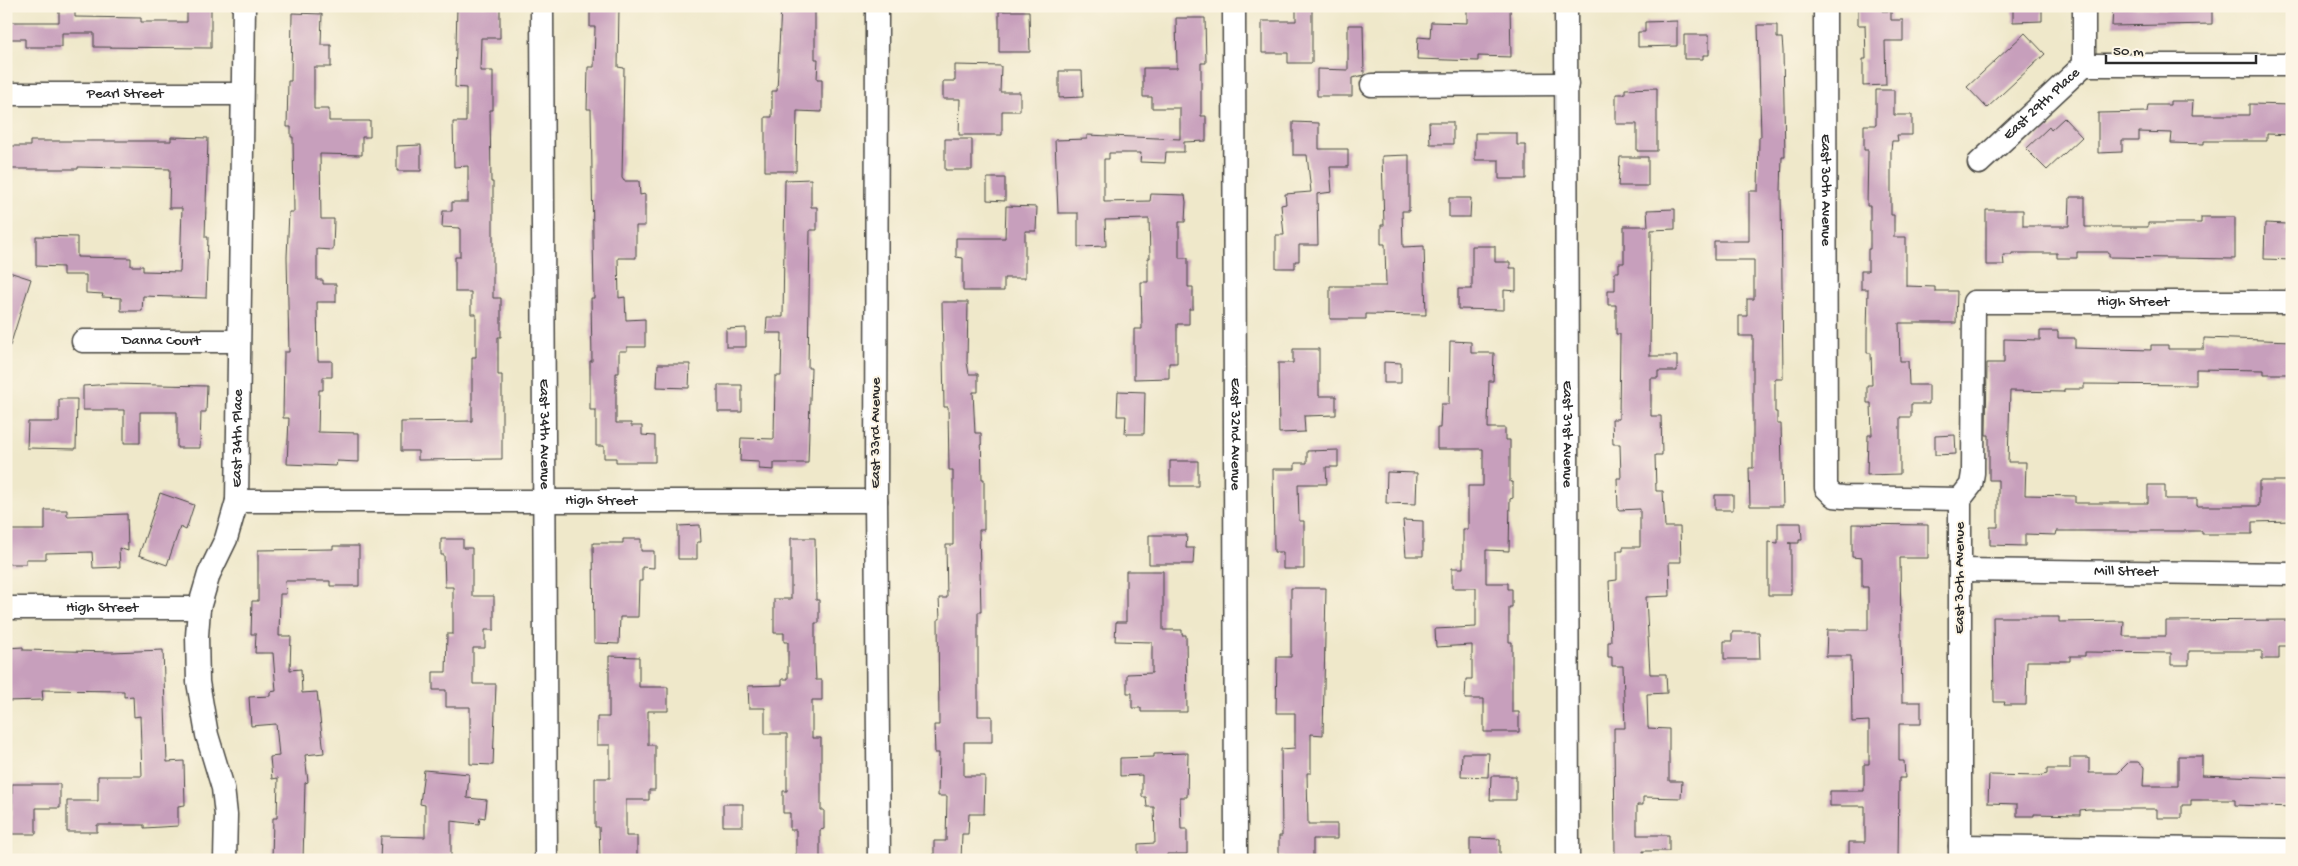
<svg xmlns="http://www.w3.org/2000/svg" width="2298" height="866" font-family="'Gochi Hand',sans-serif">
<rect width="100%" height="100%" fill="#fcf5e5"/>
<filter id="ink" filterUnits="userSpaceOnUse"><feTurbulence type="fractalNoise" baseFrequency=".02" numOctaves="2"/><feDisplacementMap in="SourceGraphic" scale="10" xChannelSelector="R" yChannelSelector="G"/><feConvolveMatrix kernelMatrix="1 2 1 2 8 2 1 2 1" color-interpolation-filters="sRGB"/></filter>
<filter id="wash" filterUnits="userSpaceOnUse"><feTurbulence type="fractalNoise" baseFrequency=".0096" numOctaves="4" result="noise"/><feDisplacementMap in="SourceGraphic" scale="20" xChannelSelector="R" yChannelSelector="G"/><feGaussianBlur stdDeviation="1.12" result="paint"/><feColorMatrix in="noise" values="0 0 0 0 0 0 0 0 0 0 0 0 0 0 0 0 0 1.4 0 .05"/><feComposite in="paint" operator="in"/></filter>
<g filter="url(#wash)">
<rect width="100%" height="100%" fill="#efe8ca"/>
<g id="blocks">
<path fill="#c79fbc" d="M 187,6 L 211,6 L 211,48 L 94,47 L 94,33 L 62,33 L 62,47 L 25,47 L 25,39 L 6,39 L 6,22 L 59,22 L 59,10 L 75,10 L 75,17 L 141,18 L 141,22 L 187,22 Z
M 457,6 L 500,6 L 500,38 L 481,38 L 480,71 L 493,71 L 493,110 L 490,110 L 491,182 L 493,182 L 493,298 L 501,298 L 501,337 L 498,337 L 498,375 L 502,375 L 502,459 L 418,460 L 418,451 L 401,451 L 401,422 L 472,421 L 472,357 L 476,357 L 476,314 L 471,314 L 471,292 L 455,292 L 455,257 L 460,257 L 460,228 L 442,227 L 443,211 L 452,211 L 452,202 L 468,202 L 468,166 L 454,167 L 453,122 L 466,122 L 466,88 L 455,87 Z
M 590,6 L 619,6 L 618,67 L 624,68 L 622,178 L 624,181 L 639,181 L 640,195 L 645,194 L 645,226 L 636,226 L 636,258 L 618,258 L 619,298 L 625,297 L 626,320 L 645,319 L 645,347 L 627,347 L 627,351 L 619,351 L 619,373 L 616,373 L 616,423 L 631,423 L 631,426 L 642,426 L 642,435 L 655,436 L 655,462 L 616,462 L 616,458 L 604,458 L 604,446 L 596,446 L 596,410 L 590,410 L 590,361 L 592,361 L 591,298 L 594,298 L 591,109 L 587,109 L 588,67 L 594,67 L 595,27 L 590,27 Z
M 781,6 L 815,6 L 815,59 L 818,59 L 817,79 L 822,79 L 822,112 L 797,111 L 796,171 L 765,171 L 765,117 L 772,117 L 772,91 L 777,91 Z
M 1296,6 L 1312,6 L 1312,63 L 1288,63 L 1288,53 L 1262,53 L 1262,21 L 1296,21 Z
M 1467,6 L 1510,6 L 1511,57 L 1478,56 L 1478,61 L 1417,59 L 1418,37 L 1430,38 L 1431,22 L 1467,23 Z
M 2013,6 L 2042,6 L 2042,21 L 2013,22 Z
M 2113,6 L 2184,10 L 2184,6 L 2200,6 L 2200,10 L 2212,10 L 2212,24 L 2112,26 Z
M 1858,8 L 1882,8 L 1882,11 L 1891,11 L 1891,20 L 1903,20 L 1903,41 L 1885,41 L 1886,85 L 1863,86 L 1863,59 L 1866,59 L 1865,25 L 1858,25 Z
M 999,11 L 1029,11 L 1030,52 L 999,52 Z
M 292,13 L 322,14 L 321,45 L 331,45 L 331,67 L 314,67 L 314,109 L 329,109 L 329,121 L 370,121 L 370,137 L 362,137 L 362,155 L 320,154 L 321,219 L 334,219 L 333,250 L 317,249 L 317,280 L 323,280 L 323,284 L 336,284 L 336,302 L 317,302 L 318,361 L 332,361 L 332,377 L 323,377 L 323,390 L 319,390 L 318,432 L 359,433 L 359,462 L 337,461 L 336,466 L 287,464 L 289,418 L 283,418 L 284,352 L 289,352 L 287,257 L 289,212 L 294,212 L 293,137 L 291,137 L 291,127 L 287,127 L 288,81 L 291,81 Z
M 1176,18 L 1205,18 L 1206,63 L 1201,63 L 1201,116 L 1206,116 L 1206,141 L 1184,142 L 1184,152 L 1166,152 L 1165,163 L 1140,162 L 1141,153 L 1109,153 L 1109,159 L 1104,159 L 1104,202 L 1150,201 L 1151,194 L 1185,195 L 1186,202 L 1185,222 L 1179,222 L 1179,258 L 1188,258 L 1188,287 L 1193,287 L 1193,309 L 1189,309 L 1189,324 L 1177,324 L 1177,363 L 1169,363 L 1169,378 L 1134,379 L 1134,329 L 1142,329 L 1141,282 L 1148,282 L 1148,258 L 1150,258 L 1149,219 L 1105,220 L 1106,246 L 1078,247 L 1078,213 L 1058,213 L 1055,140 L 1087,139 L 1087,135 L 1180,139 L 1180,108 L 1152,108 L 1152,97 L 1143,97 L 1143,68 L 1177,68 Z
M 1677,21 L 1677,46 L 1638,47 L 1638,32 L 1645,32 L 1645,22 Z
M 1348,25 L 1363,25 L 1364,75 L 1352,78 L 1352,96 L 1317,96 L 1317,69 L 1348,70 Z
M 1758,25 L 1777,25 L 1777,38 L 1782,38 L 1783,51 L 1785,157 L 1782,157 L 1781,191 L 1783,379 L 1775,379 L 1775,412 L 1777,412 L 1777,424 L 1781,424 L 1783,506 L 1750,506 L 1749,468 L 1753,468 L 1753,336 L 1739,336 L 1739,316 L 1747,316 L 1747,299 L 1754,299 L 1754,260 L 1714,260 L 1714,241 L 1749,241 L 1749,191 L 1758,191 L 1759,137 L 1761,137 Z
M 2025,33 L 2045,54 L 1987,108 L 1967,87 Z
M 1684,35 L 1709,35 L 1709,55 L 1703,55 L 1703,59 L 1684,59 Z
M 955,65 L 1001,66 L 1000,92 L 1020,92 L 1020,111 L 1002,111 L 1002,135 L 959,135 L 960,99 L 943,99 L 943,81 L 955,81 Z
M 1059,71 L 1082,71 L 1083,97 L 1059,98 Z
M 1657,88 L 1657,151 L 1637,151 L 1637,124 L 1616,124 L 1616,94 L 1625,94 L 1625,89 Z
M 1876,90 L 1894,90 L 1894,115 L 1912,115 L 1912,135 L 1897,135 L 1898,141 L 1892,141 L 1891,150 L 1891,215 L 1894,215 L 1894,237 L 1906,237 L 1906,286 L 1935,287 L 1935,291 L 1957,291 L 1956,323 L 1899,323 L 1900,361 L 1908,361 L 1909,385 L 1929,385 L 1929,404 L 1911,404 L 1911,417 L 1900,417 L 1900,474 L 1867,475 L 1868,435 L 1872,435 L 1871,403 L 1867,403 L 1867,385 L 1872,385 L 1871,353 L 1867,353 L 1867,334 L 1868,289 L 1861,289 L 1861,271 L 1868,271 L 1868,249 L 1870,249 L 1870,206 L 1867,206 L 1868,150 L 1864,150 L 1864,125 L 1876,125 Z
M 2170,101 L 2193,101 L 2192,115 L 2249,115 L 2249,104 L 2292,105 L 2292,135 L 2267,134 L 2267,141 L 2204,141 L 2204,144 L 2171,143 L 2172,133 L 2139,132 L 2139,140 L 2122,140 L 2122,152 L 2098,153 L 2098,113 L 2147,112 L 2148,105 L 2170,105 Z
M 2064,118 L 2082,137 L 2047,170 L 2026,149 L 2049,127 L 2051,130 Z
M 1293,122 L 1319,123 L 1319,149 L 1348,149 L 1348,167 L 1330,167 L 1332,192 L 1317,194 L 1318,245 L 1299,245 L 1299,261 L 1295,261 L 1295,268 L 1276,268 L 1276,235 L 1284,235 L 1281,205 L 1286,204 L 1285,194 L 1311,192 L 1307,155 L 1293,155 Z
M 1429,122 L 1453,122 L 1453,144 L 1430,144 Z
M 1475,133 L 1517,133 L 1517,145 L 1526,145 L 1526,179 L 1499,179 L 1499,160 L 1475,160 Z
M 171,137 L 208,138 L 205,237 L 208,237 L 206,298 L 143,296 L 142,311 L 121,311 L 121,298 L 102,297 L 103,294 L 86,293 L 86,275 L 63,275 L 63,267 L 36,266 L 36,236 L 77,237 L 77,257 L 131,258 L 131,266 L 143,266 L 143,271 L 180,272 L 182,208 L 169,208 L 170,169 L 78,167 L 78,169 L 6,169 L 6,146 L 30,146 L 30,141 L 171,141 Z
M 945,139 L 972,139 L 972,170 L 945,170 Z
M 421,145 L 421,171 L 397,171 L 397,146 Z
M 1409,155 L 1409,211 L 1402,211 L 1403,247 L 1424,246 L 1426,315 L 1366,314 L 1366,319 L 1330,319 L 1330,286 L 1386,286 L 1385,244 L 1381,244 L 1381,225 L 1384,225 L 1382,156 Z
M 1620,157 L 1648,157 L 1648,186 L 1618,186 Z
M 987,178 L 1005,178 L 1005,201 L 987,200 Z
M 811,179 L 811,207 L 817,207 L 817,230 L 810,230 L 808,368 L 811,368 L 808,463 L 774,463 L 774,470 L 759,469 L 759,462 L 740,461 L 741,438 L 774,439 L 775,376 L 781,376 L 782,333 L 766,333 L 767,317 L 783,317 L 785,180 Z
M 2070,197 L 2085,197 L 2085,227 L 2148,227 L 2148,223 L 2201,223 L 2201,217 L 2235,217 L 2235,259 L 2109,257 L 2109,252 L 2077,252 L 2077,258 L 2057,258 L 2057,253 L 2012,253 L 2012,255 L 2003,255 L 2004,265 L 1986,265 L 1986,210 L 2023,210 L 2023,226 L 2069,226 Z
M 1449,198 L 1471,198 L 1470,217 L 1449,217 Z
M 1006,206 L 1037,207 L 1036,231 L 1025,231 L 1025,278 L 1004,278 L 1004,291 L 963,291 L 963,258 L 956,257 L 956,238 L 1005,238 Z
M 1675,209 L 1675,229 L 1651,230 L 1650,356 L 1677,356 L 1677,371 L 1658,371 L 1658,378 L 1651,378 L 1651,416 L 1661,416 L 1662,455 L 1655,455 L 1656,491 L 1663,491 L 1665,527 L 1680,527 L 1681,562 L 1669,562 L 1670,596 L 1646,597 L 1650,674 L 1666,674 L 1667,693 L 1647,694 L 1648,728 L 1669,729 L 1669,781 L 1682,781 L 1681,798 L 1643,797 L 1643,805 L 1637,805 L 1637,835 L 1669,835 L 1669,851 L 1643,851 L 1644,860 L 1615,860 L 1614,728 L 1625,728 L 1623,666 L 1612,666 L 1612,657 L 1608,657 L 1608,642 L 1611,642 L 1609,581 L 1617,580 L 1617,551 L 1623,551 L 1623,547 L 1640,547 L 1640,509 L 1618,510 L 1617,478 L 1621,478 L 1620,444 L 1613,444 L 1612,419 L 1619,419 L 1620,334 L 1616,334 L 1616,305 L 1608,305 L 1608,290 L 1615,290 L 1615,272 L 1619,272 L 1619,263 L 1624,263 L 1624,226 L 1648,226 L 1647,210 Z
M 2265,223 L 2286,224 L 2286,231 L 2292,231 L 2292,260 L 2264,259 Z
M 1472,246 L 1495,246 L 1495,262 L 1510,262 L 1510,268 L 1516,268 L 1516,291 L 1504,290 L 1504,310 L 1458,309 L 1458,289 L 1472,289 Z
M 6,271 L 31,279 L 10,346 L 6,346 Z
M 942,302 L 968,302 L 967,362 L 969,374 L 978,374 L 978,392 L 973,392 L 975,433 L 981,433 L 982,479 L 984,479 L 984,530 L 979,530 L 981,612 L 978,612 L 978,716 L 992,716 L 992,742 L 964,742 L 964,776 L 985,776 L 984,814 L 969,814 L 968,834 L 962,834 L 961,860 L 934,860 L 934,841 L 946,841 L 947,796 L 938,796 L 939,753 L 935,753 L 934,725 L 939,725 L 938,619 L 940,619 L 939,598 L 947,598 L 946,545 L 953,545 L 953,470 L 949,470 L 948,407 L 944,407 Z
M 746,328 L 746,347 L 726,347 L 726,329 Z
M 2040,331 L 2058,331 L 2058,338 L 2075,338 L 2075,348 L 2151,350 L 2151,345 L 2168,345 L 2168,349 L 2204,349 L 2204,338 L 2292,341 L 2292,374 L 2264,374 L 2264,370 L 2196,369 L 2196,385 L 2084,384 L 2084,389 L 2064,389 L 2064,392 L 2010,391 L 2008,462 L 2026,462 L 2025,495 L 2075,496 L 2075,503 L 2148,503 L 2148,485 L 2165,485 L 2165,499 L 2197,499 L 2197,506 L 2259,506 L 2259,481 L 2292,481 L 2292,521 L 2252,522 L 2252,534 L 2202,534 L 2202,531 L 2057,531 L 2056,535 L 2025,534 L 2025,546 L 1990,545 L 1990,527 L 1998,527 L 1998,480 L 1989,480 L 1989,435 L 1986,435 L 1987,363 L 2004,363 L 2004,339 L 2040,340 Z
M 1450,341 L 1471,342 L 1471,353 L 1494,353 L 1493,381 L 1489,381 L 1488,428 L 1505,428 L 1505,440 L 1510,440 L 1510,482 L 1513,482 L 1513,498 L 1510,499 L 1509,551 L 1486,550 L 1486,583 L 1508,583 L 1508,589 L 1512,589 L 1512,607 L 1509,607 L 1509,642 L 1512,642 L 1512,712 L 1519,712 L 1519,732 L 1484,732 L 1484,699 L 1465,699 L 1466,679 L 1472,679 L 1472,645 L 1436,647 L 1435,629 L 1476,627 L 1476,588 L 1452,588 L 1452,568 L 1463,568 L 1463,529 L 1468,529 L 1468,486 L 1483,486 L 1483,449 L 1437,449 L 1437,428 L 1440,428 L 1441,404 L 1449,404 Z
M 1293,349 L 1319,349 L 1319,396 L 1336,396 L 1336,415 L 1304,416 L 1305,432 L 1279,433 L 1278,363 L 1293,363 Z
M 1384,362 L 1401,363 L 1401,383 L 1384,383 Z
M 658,364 L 690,364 L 689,388 L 657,387 Z
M 112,384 L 207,386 L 206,412 L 201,412 L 200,448 L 177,448 L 177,412 L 140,412 L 140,443 L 124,443 L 124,410 L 83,410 L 83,386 Z
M 718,385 L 742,385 L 742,412 L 718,412 Z
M 1118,391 L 1145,392 L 1144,434 L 1125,434 L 1126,416 L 1117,416 Z
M 59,399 L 77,399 L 76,449 L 27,448 L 28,422 L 59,422 Z
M 1955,435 L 1956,454 L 1935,455 L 1935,436 Z
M 1338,450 L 1338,467 L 1326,467 L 1327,484 L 1298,484 L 1299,521 L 1304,521 L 1304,569 L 1283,569 L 1283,552 L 1274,552 L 1273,469 L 1295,469 L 1295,463 L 1307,463 L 1307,451 Z
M 1170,461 L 1198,461 L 1198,486 L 1170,486 Z
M 1387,472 L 1417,473 L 1416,504 L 1386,503 Z
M 160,493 L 194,505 L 186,530 L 180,527 L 167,565 L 139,555 Z
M 1715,495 L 1733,495 L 1733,510 L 1715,510 Z
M 45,510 L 67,510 L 67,516 L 127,514 L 128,551 L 119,548 L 120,567 L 93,568 L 92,552 L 46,553 L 46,559 L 26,559 L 26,564 L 6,564 L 6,530 L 45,530 Z
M 1403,520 L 1423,521 L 1423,556 L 1406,556 Z
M 1778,523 L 1801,523 L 1802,540 L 1799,540 L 1799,543 L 1788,543 L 1791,543 L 1791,595 L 1768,595 L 1768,542 L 1778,543 Z
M 1852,524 L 1928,525 L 1928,558 L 1900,558 L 1902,702 L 1921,702 L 1921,724 L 1899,724 L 1899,761 L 1904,761 L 1905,778 L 1899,778 L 1898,860 L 1849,858 L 1849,842 L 1865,842 L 1865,806 L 1830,806 L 1830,791 L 1864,791 L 1864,764 L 1869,764 L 1869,721 L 1852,722 L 1851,656 L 1826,656 L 1827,630 L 1868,630 L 1868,587 L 1862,587 L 1862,558 L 1852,557 Z
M 700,525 L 701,542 L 697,542 L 697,559 L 678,559 L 678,526 Z
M 1149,535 L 1187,535 L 1186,548 L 1194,548 L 1193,564 L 1149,564 Z
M 791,538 L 815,538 L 816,600 L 819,600 L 819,623 L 815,623 L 815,658 L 816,680 L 822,680 L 822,700 L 812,700 L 812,738 L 821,738 L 821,810 L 824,810 L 824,829 L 820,830 L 820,860 L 796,860 L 796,830 L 790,830 L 790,813 L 783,813 L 783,791 L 787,791 L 787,734 L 765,734 L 765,708 L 749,708 L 748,686 L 782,685 L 782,679 L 788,679 L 788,642 L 784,642 L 784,633 L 774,633 L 774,599 L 791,599 Z
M 441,539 L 463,539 L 463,548 L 472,548 L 472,596 L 494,596 L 494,630 L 485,630 L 485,648 L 473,648 L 473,684 L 496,684 L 493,765 L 470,764 L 470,707 L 446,707 L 446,690 L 433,690 L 433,672 L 446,672 L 447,634 L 453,634 L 453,587 L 445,587 L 444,555 L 441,555 Z
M 623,539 L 641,539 L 641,551 L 654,551 L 654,568 L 642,567 L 642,581 L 639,581 L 638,617 L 620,617 L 619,644 L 594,643 L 593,543 L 623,543 Z
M 333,546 L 359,546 L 359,586 L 330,586 L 330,581 L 285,581 L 286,594 L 280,594 L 279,636 L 291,636 L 290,670 L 301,669 L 302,693 L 317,692 L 324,753 L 305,755 L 308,782 L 305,783 L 303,860 L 272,860 L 273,818 L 277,818 L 278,778 L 272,779 L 270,757 L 279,756 L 276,724 L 251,726 L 249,697 L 270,696 L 270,692 L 276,691 L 273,653 L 255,653 L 256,634 L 251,634 L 252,601 L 258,601 L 258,550 L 333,549 Z
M 1126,571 L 1163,571 L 1163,630 L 1182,630 L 1182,635 L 1186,635 L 1187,712 L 1141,712 L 1141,708 L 1132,708 L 1132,693 L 1127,693 L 1127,674 L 1152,673 L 1152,642 L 1115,641 L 1116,622 L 1126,622 Z
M 1291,588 L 1326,588 L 1323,735 L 1311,734 L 1311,773 L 1307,773 L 1308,824 L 1337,824 L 1337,839 L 1313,839 L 1313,860 L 1283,860 L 1283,857 L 1279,857 L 1279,836 L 1282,836 L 1281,749 L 1295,748 L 1295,713 L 1276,713 L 1277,657 L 1291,657 Z
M 1993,617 L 2059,617 L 2059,622 L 2124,621 L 2123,636 L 2166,636 L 2166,621 L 2292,620 L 2292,646 L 2279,646 L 2279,659 L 2262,659 L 2262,651 L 2189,651 L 2189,665 L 2171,665 L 2171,653 L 2085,652 L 2085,656 L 2070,656 L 2070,661 L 2027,661 L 2026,705 L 2004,705 L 2005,702 L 1994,702 Z
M 1732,632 L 1759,632 L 1760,659 L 1724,659 L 1724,641 L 1732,641 Z
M 23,647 L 23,650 L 112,652 L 163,650 L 167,762 L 184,761 L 185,805 L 178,806 L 178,826 L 144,828 L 144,825 L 97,825 L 97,832 L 67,832 L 67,801 L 98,801 L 98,776 L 142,776 L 140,716 L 134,717 L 133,696 L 124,697 L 124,691 L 42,690 L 43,700 L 6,701 L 6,648 Z
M 609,656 L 639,657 L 639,687 L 668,687 L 668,711 L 648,711 L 648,745 L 655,745 L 655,790 L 649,790 L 649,800 L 626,800 L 626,836 L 637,836 L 637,860 L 600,857 L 599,827 L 595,827 L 595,778 L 610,778 L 610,745 L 597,745 L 597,717 L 609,717 Z
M 1188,753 L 1187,797 L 1180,797 L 1181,829 L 1187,829 L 1187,854 L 1167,854 L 1167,860 L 1138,860 L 1138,844 L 1155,843 L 1154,807 L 1147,807 L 1146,797 L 1142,797 L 1142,775 L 1120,776 L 1120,758 L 1154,757 L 1154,754 Z
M 1462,753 L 1489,753 L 1488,777 L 1461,776 Z
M 2178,756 L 2202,756 L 2202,775 L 2292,778 L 2292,807 L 2235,805 L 2235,800 L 2191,800 L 2191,805 L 2182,805 L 2182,818 L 2157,818 L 2157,809 L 2088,809 L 2080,810 L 2080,815 L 2034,814 L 2034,816 L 2017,816 L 2017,804 L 1988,803 L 1989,775 L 2039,776 L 2047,774 L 2047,769 L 2070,769 L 2070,758 L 2089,758 L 2089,773 L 2118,773 L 2129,762 L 2138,762 L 2144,767 L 2143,786 L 2178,786 Z
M 424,770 L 469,774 L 467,798 L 487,800 L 485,818 L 480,817 L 479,824 L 451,821 L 451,857 L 380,860 L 381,836 L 425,837 L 425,805 L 420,804 Z
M 1491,776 L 1516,776 L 1516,800 L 1490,800 Z
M 12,784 L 60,784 L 60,808 L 36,808 L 36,834 L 12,834 Z
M 723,804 L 743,804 L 743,826 L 723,826 Z
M 1470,838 L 1500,839 L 1500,860 L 1470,860 Z"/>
</g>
</g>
<g filter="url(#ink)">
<use href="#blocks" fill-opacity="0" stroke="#484743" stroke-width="1"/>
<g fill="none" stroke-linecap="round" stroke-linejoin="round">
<g stroke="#484743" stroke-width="25">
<g id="minor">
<path id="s1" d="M 542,6 L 546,860"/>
<path d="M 877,6 L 876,501 L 879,860"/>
<path id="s2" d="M 1234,6 L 1236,860"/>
<path id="s3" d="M 1566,6 L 1568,860"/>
<path id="s4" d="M 1825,6 L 1826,488 L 1834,496 L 1843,497 L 1960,499"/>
<path d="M 2084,65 L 2292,65"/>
<path d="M 1372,85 L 1567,84"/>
<path id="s5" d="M 6,94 L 242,94"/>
<path id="s6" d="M 1979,163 L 2084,65 L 2084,6"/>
<path id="s7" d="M 83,341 L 238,341"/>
<path id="s8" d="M 237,501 L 876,501"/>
<path id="s9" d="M 1960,570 L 2292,574"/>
<path id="s10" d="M 6,608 L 199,608"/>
<path d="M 1960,846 L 2292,850"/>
<path id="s11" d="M 225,860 L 226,815 L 223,788 L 207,735 L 198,682 L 197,636 L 199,608 L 209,574 L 226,539 L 237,501 L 244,6"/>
<path id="s12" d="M 1960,860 L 1960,499 L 1971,485 L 1973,473 L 1974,302 L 2292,302"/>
</g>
</g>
<use href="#minor" stroke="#fff" stroke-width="22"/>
</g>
</g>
<g text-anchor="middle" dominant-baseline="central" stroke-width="4" stroke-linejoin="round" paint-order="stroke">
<g font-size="15" fill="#2b2b2b" stroke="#fcf5e5">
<text stroke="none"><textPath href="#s5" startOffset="119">Pearl Street</textPath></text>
<text stroke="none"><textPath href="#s6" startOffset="86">East 29th Place</textPath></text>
<text stroke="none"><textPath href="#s4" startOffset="184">East 30th Avenue</textPath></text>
<text stroke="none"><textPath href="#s12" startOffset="721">High Street</textPath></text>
<text stroke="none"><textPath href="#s7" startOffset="78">Danna Court</textPath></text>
<text stroke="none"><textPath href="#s1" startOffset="428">East 34th Avenue</textPath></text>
<text transform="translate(876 433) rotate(-90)">East 33rd Avenue</text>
<text stroke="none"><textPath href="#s2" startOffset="428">East 32nd Avenue</textPath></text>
<text stroke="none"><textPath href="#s3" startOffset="428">East 31st Avenue</textPath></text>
<text stroke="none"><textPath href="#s11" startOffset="432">East 34th Place</textPath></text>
<text stroke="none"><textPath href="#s8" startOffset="364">High Street</textPath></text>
<text stroke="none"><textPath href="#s9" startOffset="166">Mill Street</textPath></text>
<text transform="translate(1960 578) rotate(-90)">East 30th Avenue</text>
<text stroke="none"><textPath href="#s10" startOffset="96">High Street</textPath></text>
</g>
</g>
<rect width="2298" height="866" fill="none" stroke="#fcf5e5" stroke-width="25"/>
<path d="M2106 55v8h150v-8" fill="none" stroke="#2b2b2b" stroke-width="2.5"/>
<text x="2113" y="55" font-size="15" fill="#2b2b2b" stroke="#fcf5e5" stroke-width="4" paint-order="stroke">50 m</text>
</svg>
